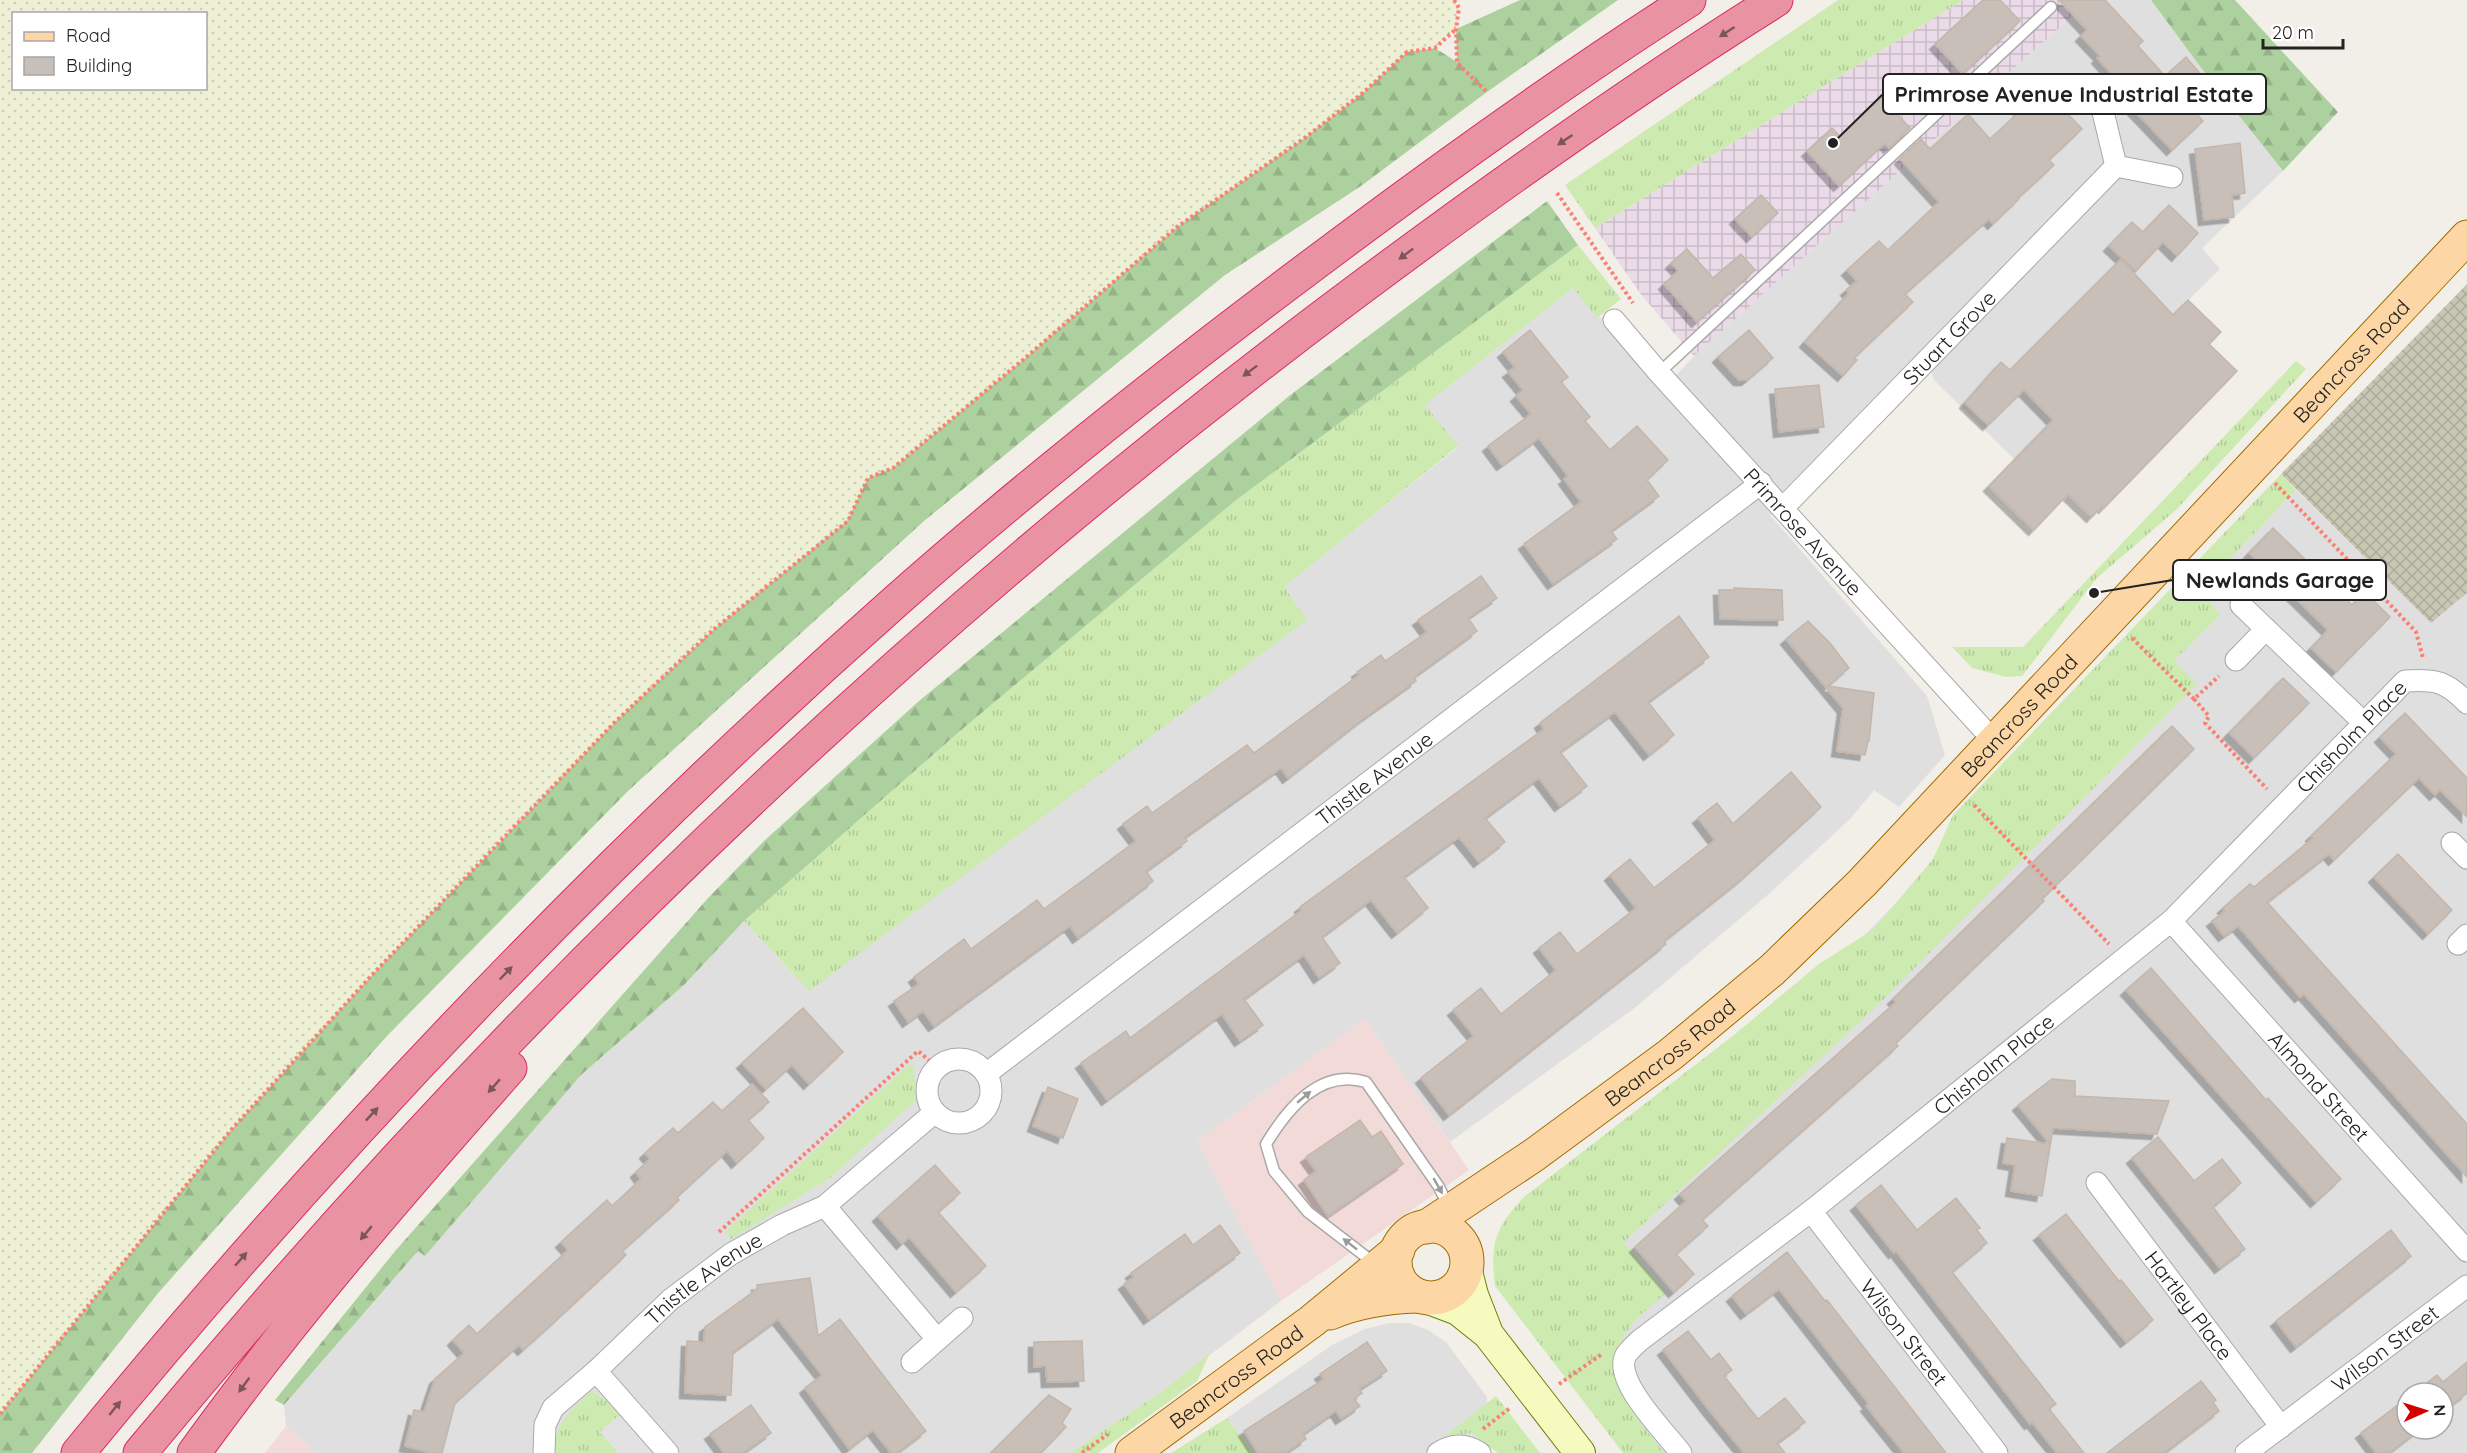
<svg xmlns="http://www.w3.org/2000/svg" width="2467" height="1453" font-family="Quicksand,sans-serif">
<defs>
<pattern id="industrial-grid" width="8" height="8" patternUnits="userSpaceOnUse" patternTransform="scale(1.5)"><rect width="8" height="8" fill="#ebdbe8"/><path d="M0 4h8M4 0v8" fill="none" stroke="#c9bcc7"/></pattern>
<pattern id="construction-cross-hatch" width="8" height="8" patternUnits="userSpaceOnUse" patternTransform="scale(1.5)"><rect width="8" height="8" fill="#c7c7b4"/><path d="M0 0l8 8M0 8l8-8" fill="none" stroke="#abab9a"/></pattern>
<pattern id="farmland-dots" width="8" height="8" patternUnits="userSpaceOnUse" patternTransform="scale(1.5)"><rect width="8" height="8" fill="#eef0d5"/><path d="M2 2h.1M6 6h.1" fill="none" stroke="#ccceb7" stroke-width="1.8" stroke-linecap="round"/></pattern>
<pattern id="grass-tufts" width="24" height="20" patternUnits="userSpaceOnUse" patternTransform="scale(1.5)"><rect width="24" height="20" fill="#cdebb0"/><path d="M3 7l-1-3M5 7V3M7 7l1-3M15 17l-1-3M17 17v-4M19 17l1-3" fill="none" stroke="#b0c997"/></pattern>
<pattern id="forest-firs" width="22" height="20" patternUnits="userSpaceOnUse" patternTransform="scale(1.5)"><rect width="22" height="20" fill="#add19e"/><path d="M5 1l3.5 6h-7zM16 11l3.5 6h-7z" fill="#95b388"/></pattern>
<filter id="shadow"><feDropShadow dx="-5.5" dy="5.5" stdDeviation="0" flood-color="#0004"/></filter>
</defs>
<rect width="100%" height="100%" fill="#f2efe9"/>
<path fill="#e0dfdf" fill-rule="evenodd" d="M 2090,0 L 2151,0 L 2202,69 L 2283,171 L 2202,248 L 2220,269 L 2160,328 L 2015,460 L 1934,380 L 1927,359 L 1783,508 L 1770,515 L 1927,696 L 1945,755 L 1899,807 L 1874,790 L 1850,819 L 1771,892 L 1636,1007 L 1450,1142 L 1365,1019 L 1197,1141 L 1281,1301 L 1164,1390 L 1070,1453 L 316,1453 L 286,1426 L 284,1405 L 419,1250 L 425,1256 L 581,1075 L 684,985 L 744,921 L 808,990 L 1306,620 L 1283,587 L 1458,447 L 1424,405 L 1574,287 L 1597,317 L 1614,320 L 1669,383 L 1694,356 Z
M 2296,490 L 2431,622 L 2467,593 L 2467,1453 L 1630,1453 L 1543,1196 L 1793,1009 ZM 2407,1393 L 2443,1393 L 2443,1429 L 2407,1429 Z
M 1389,1323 L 1409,1323 L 1428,1330 L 1446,1342 L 1487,1397 L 1488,1453 L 1254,1453 L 1227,1418 L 1332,1345 L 1365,1329 Z"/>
<path fill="#f2dad9" d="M 1365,1019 L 1469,1170 L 1281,1301 L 1197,1141 Z
M 286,1426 L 316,1453 L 265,1453 Z"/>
<path fill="url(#industrial-grid)" d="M 1963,0 L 2090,0 L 1694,356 L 1642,296 L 1595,228 Z"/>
<path fill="url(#construction-cross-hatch)" d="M 2467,284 L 2467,593 L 2431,623 L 2281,474 Z"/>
<path fill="url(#farmland-dots)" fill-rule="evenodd" d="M 0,0 L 1454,0 L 1459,8 L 1456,29 L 1435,48 L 1407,52 L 1364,92 L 1306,137 L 1177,227 L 1024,359 L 893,468 L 868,478 L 848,521 L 713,630 L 614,723 L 371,976 L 231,1130 L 0,1414 ZM 14,14 L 206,14 L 206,88 L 14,88 Z"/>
<path fill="url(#grass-tufts)" d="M 1838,0 L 1963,0 L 1595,228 L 1565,185 Z
M 1578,245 L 1621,299 L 1597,318 L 1573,288 L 1425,405 L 1458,446 L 1284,587 L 1307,620 L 809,991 L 744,921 L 960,731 L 1235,501 Z
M 2296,361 L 2306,369 L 2177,509 L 2096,579 L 2022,676 L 2006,677 L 1972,668 L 1952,647 L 2023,647 Z
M 2281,474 L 2296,490 L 2218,571 L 2224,575 L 2205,596 L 2220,615 L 2174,661 L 2197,684 L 1879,1004 L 1624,1242 L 1666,1293 C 1654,1304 1638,1315 1629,1328 C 1595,1377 1635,1415 1664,1453 L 1623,1453 L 1495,1286 C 1490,1243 1495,1228 1524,1197 L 1734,1035 L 1819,964 L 1874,929 L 1933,859 L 1953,815 Z
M 912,1062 L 918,1098 L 830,1178 L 731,1239 L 726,1231 Z
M 1210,1353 L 1197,1381 L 1098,1453 L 1070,1453 L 1164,1390 Z
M 591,1391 L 608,1401 L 622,1413 L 600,1432 L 618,1453 L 554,1453 C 555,1422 570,1411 591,1391 Z
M 1496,1396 L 1540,1453 L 1498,1453 L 1472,1433 L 1445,1436 Z
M 1227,1418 L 1254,1453 L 1171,1453 Z"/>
<path fill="url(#forest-firs)" d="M 1520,0 L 1618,0 L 1487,92 L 1361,186 L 1225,275 L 924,521 L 628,791 L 387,1036 L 159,1292 L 32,1453 L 0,1453 L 0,1414 L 231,1130 L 371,976 L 614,723 L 713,630 L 847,521 L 868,478 L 893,468 L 1024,359 L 1177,227 L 1306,137 L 1364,92 L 1407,52 L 1435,48 L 1457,62 L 1456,29 Z
M 2151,0 L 2235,0 L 2338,112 L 2283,171 L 2202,69 Z
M 1547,201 L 1578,245 L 1235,501 L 960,731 L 744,921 L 684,985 L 581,1075 L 425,1256 L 418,1251 L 284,1405 L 275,1400 L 396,1250 L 709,897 L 764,841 L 919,701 L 1289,396 Z"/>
<path fill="#e2e2e2" d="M 622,1413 L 654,1451 L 652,1453 L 618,1453 L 600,1432 Z"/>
<path fill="#c7bfb8" stroke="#c4b6ab" stroke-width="1.5" filter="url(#shadow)" d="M 1983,0 L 2000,0 L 2020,21 L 1963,74 L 1935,44 Z
M 2059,0 L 2105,0 L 2143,41 L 2138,46 L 2165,76 L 2186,57 L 2204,78 L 2182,98 L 2203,121 L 2172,150 L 2126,102 L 2122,106 L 2107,90 L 2117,80 L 2097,58 L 2100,56 L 2081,36 L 2087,30 Z
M 2034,78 L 2082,129 L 2049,160 L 2054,165 L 2018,198 L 2019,199 L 1993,224 L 1989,219 L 1905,294 L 1913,302 L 1854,358 L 1857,360 L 1843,376 L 1805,342 L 1849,293 L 1846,290 L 1857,281 L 1847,270 L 1879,241 L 1888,250 L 1939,202 L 1900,159 L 1921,139 L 1930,149 L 1968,114 L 1990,139 L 2020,111 L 2010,100 Z
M 1882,97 L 1910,128 L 1889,148 L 1885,143 L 1839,186 L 1807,151 L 1832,128 L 1840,136 Z
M 2240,143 L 2245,193 L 2232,195 L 2234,217 L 2204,220 L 2195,149 Z
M 1761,195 L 1778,213 L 1752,237 L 1735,219 Z
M 2169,205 L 2198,233 L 2177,256 L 2163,242 L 2136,271 L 2109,246 L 2132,222 L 2143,232 Z
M 1687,249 L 1713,278 L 1741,254 L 1755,270 L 1697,322 L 1664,284 L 1678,271 L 1671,263 Z
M 2121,259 L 2173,315 L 2188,300 L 2221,332 L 2209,344 L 2237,371 L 2104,508 L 2102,506 L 2092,517 L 2068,494 L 2034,530 L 1989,486 L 2053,420 L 2024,390 L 1988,425 L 1965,403 L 2001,362 L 2010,370 Z
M 1530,330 L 1568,377 L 1561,382 L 1590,417 L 1585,421 L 1610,450 L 1637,426 L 1668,460 L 1647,480 L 1659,496 L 1611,531 L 1617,539 L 1553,584 L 1524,544 L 1581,502 L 1564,479 L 1568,476 L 1539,438 L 1502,465 L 1488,446 L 1531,414 L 1516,396 L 1523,390 L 1508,372 L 1515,367 L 1503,352 Z
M 1749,330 L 1773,358 L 1747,380 L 1739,380 L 1718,357 Z
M 1819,385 L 1824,427 L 1779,432 L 1775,389 Z
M 2273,528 L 2352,605 L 2365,592 L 2390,617 L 2336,672 L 2311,648 L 2328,630 L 2249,553 Z
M 1481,576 L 1497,598 L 1468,618 L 1477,631 L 1414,677 L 1416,681 L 1363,719 L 1288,778 L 1281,768 L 1185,837 L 1187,841 L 1146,871 L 1153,881 L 1078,938 L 1070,926 L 934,1026 L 923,1011 L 908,1022 L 894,1001 L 919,984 L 914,977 L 964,939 L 971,949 L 1037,900 L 1044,909 L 1136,841 L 1123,824 L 1147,806 L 1152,813 L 1247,745 L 1254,753 L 1359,675 L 1357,672 L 1381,655 L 1385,661 L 1427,632 L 1418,620 Z
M 1734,588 L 1782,590 L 1783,620 L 1720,619 L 1719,590 L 1734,590 Z
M 1679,616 L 1709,657 L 1648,702 L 1674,735 L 1649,755 L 1615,712 L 1560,752 L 1587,786 L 1560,806 L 1539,778 L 1485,818 L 1505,842 L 1479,862 L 1459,837 L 1404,877 L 1428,908 L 1397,933 L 1371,900 L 1322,937 L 1340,963 L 1319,978 L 1304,955 L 1244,999 L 1263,1025 L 1240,1041 L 1222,1014 L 1107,1100 L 1081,1063 L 1126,1031 L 1130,1038 L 1302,910 L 1300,907 L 1544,729 L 1540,723 Z
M 1808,621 L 1830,643 L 1849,668 L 1828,686 L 1874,693 L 1869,741 L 1868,741 L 1865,755 L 1837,751 L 1843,708 L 1786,639 Z
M 2283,678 L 2309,703 L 2254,758 L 2229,733 Z
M 2405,713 L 2467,778 L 2467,817 L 2440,790 L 2435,795 L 2419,778 L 2334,860 L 2329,854 L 2267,902 L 2467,1124 L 2467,1177 L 2304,994 L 2300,997 L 2238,926 L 2224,936 L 2212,921 L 2225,911 L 2223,908 L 2250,884 L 2254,887 L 2313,838 L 2311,836 L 2396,754 L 2380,737 Z
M 2172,726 L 2194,749 L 2042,899 L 2044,901 L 1896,1043 L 1898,1046 L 1702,1220 L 1708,1226 L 1676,1254 L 1694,1274 L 1674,1292 L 1635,1247 L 1686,1201 L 1680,1194 L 1896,1002 L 1893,999 Z
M 1791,772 L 1821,807 L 1743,878 L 1664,941 L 1666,944 L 1449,1115 L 1421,1078 L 1474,1036 L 1453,1010 L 1481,988 L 1501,1014 L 1556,970 L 1539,948 L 1560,932 L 1577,954 L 1636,908 L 1610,875 L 1630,859 L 1654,888 L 1715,840 L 1698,818 L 1717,803 L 1733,824 Z
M 2398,854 L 2452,910 L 2428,934 L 2374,877 Z
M 2151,968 L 2266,1100 L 2268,1098 L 2341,1179 L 2316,1202 L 2126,990 Z
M 803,1008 L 843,1052 L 809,1084 L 792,1065 L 766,1089 L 742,1063 Z
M 2052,1079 L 2075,1081 L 2075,1096 L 2169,1101 L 2157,1134 L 2053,1128 L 2042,1196 L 2011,1191 L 2015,1165 L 2003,1163 L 2007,1138 L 2050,1144 L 2018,1105 Z
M 752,1084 L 769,1102 L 748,1120 L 764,1138 L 737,1163 L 727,1151 L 677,1197 L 679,1200 L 622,1251 L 626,1255 L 551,1325 L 523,1350 L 519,1345 L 455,1403 L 442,1453 L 431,1453 L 405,1446 L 414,1410 L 424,1412 L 435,1379 L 464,1353 L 453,1340 L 469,1325 L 477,1334 L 568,1250 L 561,1242 L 607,1200 L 612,1206 L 641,1179 L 636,1172 L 650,1159 L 645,1153 L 673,1128 L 678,1133 L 713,1102 L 722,1111 Z
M 1048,1087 L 1078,1099 L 1063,1138 L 1033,1126 Z
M 1360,1120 L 1372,1137 L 1381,1131 L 1403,1164 L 1328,1216 L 1304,1180 L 1316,1171 L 1306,1157 Z
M 2158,1137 L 2194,1181 L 2222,1159 L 2241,1183 L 2213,1207 L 2245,1249 L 2220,1268 L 2132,1158 Z
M 935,1165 L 960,1193 L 938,1212 L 986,1266 L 956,1292 L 909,1237 L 902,1244 L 878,1216 Z
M 1881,1185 L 1917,1230 L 1956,1198 L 1980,1228 L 1976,1229 L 1987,1243 L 1952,1272 L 2056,1404 L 2049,1409 L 2084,1453 L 2057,1453 L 2032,1422 L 2030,1424 L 1896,1251 L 1894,1253 L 1856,1205 Z
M 2066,1214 L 2119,1281 L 2121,1280 L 2153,1320 L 2126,1342 L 2039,1235 Z
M 1220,1225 L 1240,1253 L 1149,1319 L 1124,1284 L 1134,1277 L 1131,1273 L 1185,1234 L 1193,1245 Z
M 2391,1230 L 2411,1256 L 2296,1347 L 2276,1321 Z
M 1787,1252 L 1825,1301 L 1827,1300 L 1946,1453 L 1904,1453 L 1866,1406 L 1869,1404 L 1779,1289 L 1746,1314 L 1732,1296 Z
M 810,1278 L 818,1336 L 840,1319 L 926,1431 L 897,1453 L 891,1453 L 873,1430 L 849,1449 L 805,1388 L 822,1375 L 778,1319 L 733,1352 L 731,1395 L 685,1393 L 687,1341 L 704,1342 L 705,1327 L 757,1289 L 757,1285 Z
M 1688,1331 L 1711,1360 L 1719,1353 L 1732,1370 L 1724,1376 L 1758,1419 L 1785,1398 L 1805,1422 L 1777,1443 L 1785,1453 L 1744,1453 L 1709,1410 L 1663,1350 Z
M 1082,1341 L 1084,1381 L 1047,1382 L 1046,1366 L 1034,1367 L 1034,1342 Z
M 1367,1342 L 1387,1371 L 1359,1389 L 1362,1393 L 1354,1399 L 1360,1406 L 1341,1419 L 1336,1411 L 1303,1434 L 1306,1439 L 1285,1453 L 1258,1453 L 1244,1431 L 1324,1379 L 1320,1374 Z
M 2467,1362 L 2467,1393 L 2443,1411 L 2443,1393 L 2414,1393 L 2437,1375 L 2443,1382 Z
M 2201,1381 L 2216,1400 L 2213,1402 L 2219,1411 L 2164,1453 L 2107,1453 Z
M 1049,1395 L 1071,1409 L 1062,1423 L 1066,1427 L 1041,1453 L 991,1453 Z
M 2407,1398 L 2407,1429 L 2420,1429 L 2389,1453 L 2376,1453 L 2361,1433 Z
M 751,1405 L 771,1433 L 743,1453 L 724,1453 L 710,1434 Z"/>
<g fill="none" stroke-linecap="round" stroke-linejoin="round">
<g stroke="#a9a9a9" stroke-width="13">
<path id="lane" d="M 1659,373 L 2051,7
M 1398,1277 L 1378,1266 L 1308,1212 L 1274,1171 L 1266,1144 C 1288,1108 1320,1068 1366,1082 L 1439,1187 L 1450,1210 L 1459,1241"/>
</g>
<g stroke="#a9a9a9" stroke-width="23">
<g id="street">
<path d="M 2102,108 L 2116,166 L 2172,177"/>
<path id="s1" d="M 1614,320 L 1659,373 L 1993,740"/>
<path id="s2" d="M 1783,508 L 2116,166"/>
<path d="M 2241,605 L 2364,723"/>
<path d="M 2236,660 L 2266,629"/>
<path d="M 2452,843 L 2467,858"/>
<path id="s3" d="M 2171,921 L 2467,1251"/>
<path d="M 2458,944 L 2467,935"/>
<circle cx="959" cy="1091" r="32"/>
<path id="s4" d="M 986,1074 L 1761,483"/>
<path id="s5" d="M 2097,1183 L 2281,1427"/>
<path d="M 825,1206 L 937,1339"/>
<path id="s6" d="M 1811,1211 L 1997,1453"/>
<path d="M 912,1362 L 962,1318"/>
<path d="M 596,1371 L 668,1453"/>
<path id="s7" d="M 544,1453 L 545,1425 L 553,1408 L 596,1371 L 670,1300 L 731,1254 L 782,1225 L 825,1206 L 935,1112"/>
<path d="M 1438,1453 C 1452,1444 1466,1444 1480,1453"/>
<path id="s8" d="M 1681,1453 C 1666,1433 1612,1380 1626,1355 C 1629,1350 1635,1345 1639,1341 L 1811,1211 L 2171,921 L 2405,681 C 2435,679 2446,681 2467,703"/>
<path id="s9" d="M 2246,1453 L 2467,1286"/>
</g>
</g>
<g stroke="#707d05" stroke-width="32">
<path id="secondary" d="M 1466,1268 L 1473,1295 L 1487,1331
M 1426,1298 L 1458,1310 L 1488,1334 L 1580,1453"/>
</g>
<g stroke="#a06b00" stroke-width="35">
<g id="primary">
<circle cx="1431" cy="1262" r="36"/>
<path id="s10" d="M 1426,1227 L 1534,1155 L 1671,1054 L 1772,970 L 1862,883 L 2467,237"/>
<path d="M 1330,1313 C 1358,1301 1387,1297 1417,1296"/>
<path id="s11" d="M 1132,1453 L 1312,1321 L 1398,1250"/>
</g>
</g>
<g stroke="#dc2a67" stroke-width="35">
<path id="highway" d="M 78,1453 C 328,1148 600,863 896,601 C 1033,480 1176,367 1322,258 C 1442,168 1563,81 1689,0
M 140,1453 C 497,1021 901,632 1350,296 C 1489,192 1629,92 1776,0
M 194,1453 C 291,1318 400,1193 510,1068"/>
</g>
<path stroke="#fa8072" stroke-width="4" stroke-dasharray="3 3" stroke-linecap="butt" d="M 1454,0 L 1459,8 L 1456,29 L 1457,63 L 1487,92
M 1557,193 L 1633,303
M 2275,483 L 2416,632 L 2423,658
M 2132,638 L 2194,699 L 2219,676
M 2194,699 L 2209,716 L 2205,723 L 2267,789
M 1974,805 L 2109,944
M 719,1232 L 918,1051 L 937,1067
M 1559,1384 L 1602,1354
M 0,1414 L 231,1130 L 371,976 L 614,723 L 713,630 L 848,521 L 868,478 L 893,468 L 1024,359 L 1177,227 L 1306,137 L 1364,92 L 1407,52 L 1435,48 L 1456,29
M 1483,1429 L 1510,1408
M 1082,1453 L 1108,1434"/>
<use href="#lane" stroke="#fff" stroke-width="10"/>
<use href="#street" stroke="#fff" stroke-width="21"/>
<use href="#secondary" stroke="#f7fabf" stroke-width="30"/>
<use href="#primary" stroke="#fcd6a4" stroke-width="33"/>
<use href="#highway" stroke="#e892a2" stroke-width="33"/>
</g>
<defs><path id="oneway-solid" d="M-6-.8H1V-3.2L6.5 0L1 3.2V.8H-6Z" transform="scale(1.5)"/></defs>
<g fill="#7b545c">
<use href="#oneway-solid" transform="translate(1727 32) rotate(147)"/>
<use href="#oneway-solid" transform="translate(1565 140) rotate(146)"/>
<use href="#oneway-solid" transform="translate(1406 254) rotate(143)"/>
<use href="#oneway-solid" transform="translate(1250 371) rotate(143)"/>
<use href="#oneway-solid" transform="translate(506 973) rotate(-46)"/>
<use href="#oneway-solid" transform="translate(494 1086) rotate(131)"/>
<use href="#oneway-solid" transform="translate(372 1114) rotate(-47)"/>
<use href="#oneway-solid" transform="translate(366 1233) rotate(130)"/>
<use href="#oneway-solid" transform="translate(241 1259) rotate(-49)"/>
<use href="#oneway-solid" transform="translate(244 1385) rotate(126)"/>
<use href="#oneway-solid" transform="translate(115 1408) rotate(-51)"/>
</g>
<g fill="#9c9c9c">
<use href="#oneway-solid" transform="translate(1304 1097) rotate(-40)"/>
<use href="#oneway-solid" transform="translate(1438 1186) rotate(60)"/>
<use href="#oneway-solid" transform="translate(1350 1244) rotate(-142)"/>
</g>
<g text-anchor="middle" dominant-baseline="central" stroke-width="5" stroke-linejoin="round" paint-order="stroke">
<g font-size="21" fill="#222" stroke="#fff">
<text stroke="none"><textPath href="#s2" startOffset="238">Stuart Grove</textPath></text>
<text stroke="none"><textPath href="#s10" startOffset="1272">Beancross Road</textPath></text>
<text stroke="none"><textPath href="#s1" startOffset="284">Primrose Avenue</textPath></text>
<text stroke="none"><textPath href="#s10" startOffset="786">Beancross Road</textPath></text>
<text stroke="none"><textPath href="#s8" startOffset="1072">Chisholm Place</textPath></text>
<text stroke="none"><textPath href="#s4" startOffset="488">Thistle Avenue</textPath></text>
<text stroke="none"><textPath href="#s10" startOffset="300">Beancross Road</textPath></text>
<text stroke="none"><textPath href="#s8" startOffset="586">Chisholm Place</textPath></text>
<text stroke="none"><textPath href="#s3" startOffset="222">Almond Street</textPath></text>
<text stroke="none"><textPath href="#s7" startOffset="246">Thistle Avenue</textPath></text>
<text stroke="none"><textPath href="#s5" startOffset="153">Hartley Place</textPath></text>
<text stroke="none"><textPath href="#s6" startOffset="153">Wilson Street</textPath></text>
<text stroke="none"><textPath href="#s9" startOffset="174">Wilson Street</textPath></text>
<text stroke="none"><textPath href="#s11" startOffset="129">Beancross Road</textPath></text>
</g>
</g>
<path fill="none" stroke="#222" stroke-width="2" d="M1833 143L1883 94M2094 593L2173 580"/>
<g fill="#222" stroke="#fff" stroke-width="2">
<circle cx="1833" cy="143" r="6"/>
<circle cx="2094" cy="593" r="6"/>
</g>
<g fill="#fff" stroke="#222" stroke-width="2">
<rect x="1883" y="74" width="383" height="40" rx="6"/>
<rect x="2173" y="560" width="213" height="40" rx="6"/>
</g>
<g font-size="22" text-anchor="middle" font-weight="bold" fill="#222">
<text x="2074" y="102">Primrose Avenue Industrial Estate</text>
<text x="2280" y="588">Newlands Garage</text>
</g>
<rect x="12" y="12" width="195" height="78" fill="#ffffff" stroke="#a7a7a7" stroke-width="1.5"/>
<rect x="24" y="32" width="30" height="9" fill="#fcd6a4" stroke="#a7a7a7" stroke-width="1.5"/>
<text x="66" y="42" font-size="18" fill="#222222">Road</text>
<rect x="24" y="57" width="30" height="18" fill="#c7bfb8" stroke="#a7a7a7" stroke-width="1.5"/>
<text x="66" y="72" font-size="18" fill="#222222">Building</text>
<g transform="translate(2425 1411) rotate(87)"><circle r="28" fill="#ffffff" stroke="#a7a7a7" stroke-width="1.5"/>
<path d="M0-4.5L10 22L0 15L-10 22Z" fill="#d40000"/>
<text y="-9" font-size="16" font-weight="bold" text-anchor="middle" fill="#222222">N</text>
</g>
<path d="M2263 39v9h80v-9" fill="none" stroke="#222222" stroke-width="3"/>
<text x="2272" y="39" font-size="18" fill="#222222" stroke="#ffffff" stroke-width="4.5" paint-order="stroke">20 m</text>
</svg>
